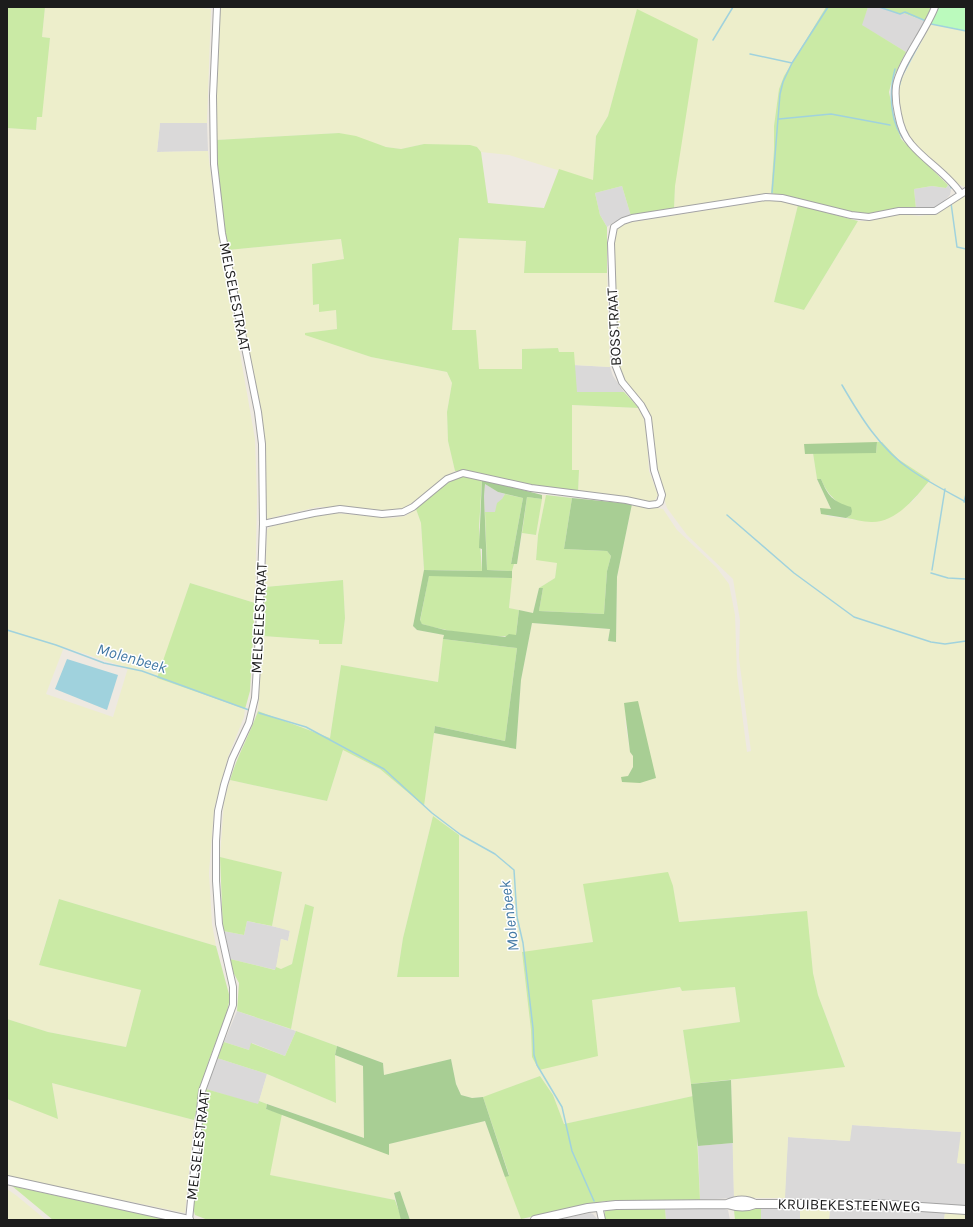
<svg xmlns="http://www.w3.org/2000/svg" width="973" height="1227" font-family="Karla,sans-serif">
<rect width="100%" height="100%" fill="#eee9e1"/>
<path fill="#dad9d9" d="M 868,7 L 879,7 L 900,14 L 903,13 L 925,21 L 906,52 L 861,25 Z
M 160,123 L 207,123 L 208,151 L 157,152 Z
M 948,185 L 951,190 L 950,195 L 941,204 L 934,208 L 916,209 L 914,189 L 932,186 L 946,188 Z
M 622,186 L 631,216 L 614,222 L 607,227 L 600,215 L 595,193 Z
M 574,365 L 610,367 L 613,376 L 624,392 L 576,392 Z
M 485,484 L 498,492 L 505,494 L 496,512 L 485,512 L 484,496 Z
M 247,921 L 290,930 L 288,941 L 281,939 L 276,970 L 230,959 L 223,931 L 244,935 Z
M 237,1011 L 296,1031 L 285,1056 L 252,1043 L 249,1050 L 224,1042 Z
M 217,1058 L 267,1074 L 258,1105 L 206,1089 Z
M 852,1125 L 962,1132 L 957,1163 L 966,1164 L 966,1214 L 945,1213 L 944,1220 L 829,1220 L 830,1208 L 800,1208 L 800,1220 L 761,1220 L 761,1208 L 784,1207 L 788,1137 L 849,1141 Z
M 733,1143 L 734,1198 L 700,1200 L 698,1146 Z
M 721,1208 L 728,1210 L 730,1220 L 666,1220 L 665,1209 Z
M 590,1213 L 593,1214 L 598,1220 L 557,1220 Z"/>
<path fill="#edeecb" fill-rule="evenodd" d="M 45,7 L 192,7 L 211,9 L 207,123 L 160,123 L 157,152 L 208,151 L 215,211 L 255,439 L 257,497 L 255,603 L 190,583 L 158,678 L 245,709 L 244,717 L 228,757 L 214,809 L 209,873 L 212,924 L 216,946 L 59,899 L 39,964 L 141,990 L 126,1047 L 48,1032 L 7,1019 L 7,128 L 36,130 L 37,117 L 41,117 L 50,38 L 42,37 ZM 64,647 L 128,668 L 113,717 L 46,694 Z
M 218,7 L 826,7 L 784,76 L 779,89 L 774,126 L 774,150 L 771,193 L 674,209 L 675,186 L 637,10 L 608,116 L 596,136 L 593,181 L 509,155 L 481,152 L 477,147 L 424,144 L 401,149 L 386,147 L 339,133 L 216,140 L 215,101 Z
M 931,24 L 966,31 L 965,187 L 957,184 L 917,148 L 907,137 L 904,128 L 898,95 L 898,86 Z
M 966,194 L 966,1164 L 957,1163 L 961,1132 L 852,1125 L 850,1141 L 788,1137 L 785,1198 L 734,1198 L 731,1080 L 845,1066 L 818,995 L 813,973 L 806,911 L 678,922 L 673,886 L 593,942 L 522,953 L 531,1030 L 532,1057 L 592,1000 L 681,987 L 682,991 L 735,987 L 740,1022 L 683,1030 L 693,1096 L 564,1124 L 553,1095 L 540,1076 L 484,1097 L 472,1098 L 461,1095 L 456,1084 L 451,1059 L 384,1075 L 383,1063 L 291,1029 L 314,907 L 305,904 L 292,964 L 281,969 L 276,967 L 281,939 L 288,941 L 290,931 L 272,926 L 282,873 L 220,857 L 224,801 L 230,780 L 327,801 L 343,750 L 380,769 L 424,805 L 434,733 L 516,749 L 521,680 L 532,623 L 610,629 L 608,641 L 616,642 L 617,577 L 632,504 L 663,509 L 677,530 L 716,567 L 729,584 L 735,615 L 737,675 L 747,752 L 751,751 L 739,658 L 740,620 L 733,579 L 687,535 L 667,508 L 658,478 L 650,417 L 646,408 L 618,371 L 614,231 L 619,226 L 627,223 L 764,201 L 778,201 L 798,205 L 774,302 L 804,310 L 858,221 L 868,221 L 901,214 L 919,216 L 936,214 ZM 882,442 L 898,459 L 930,480 L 913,501 L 890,517 L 872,522 L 827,516 L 831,509 L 817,479 L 813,453 ZM 624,715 L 640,783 L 628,776 L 633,767 L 633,756 L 630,751 ZM 433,816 L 459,835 L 459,977 L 397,977 L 403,938 Z
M 459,238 L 526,241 L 524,273 L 607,273 L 610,367 L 574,365 L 574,352 L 559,352 L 558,348 L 522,349 L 522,369 L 478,369 L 452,331 Z
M 341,239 L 344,259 L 312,264 L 314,305 L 319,304 L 336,310 L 337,329 L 306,333 L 371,357 L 447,372 L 452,383 L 447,412 L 448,441 L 455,471 L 404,510 L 391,512 L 333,507 L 318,507 L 266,519 L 260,409 L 228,250 Z
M 572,405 L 639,408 L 646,424 L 649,471 L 658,495 L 654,502 L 648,503 L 578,493 L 579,470 L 572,470 Z
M 542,495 L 546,495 L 538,535 L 536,559 L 557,563 L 555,578 L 539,588 L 533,613 L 509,608 L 512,571 L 514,564 L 517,564 L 522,533 L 536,535 Z
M 416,509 L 421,523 L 424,572 L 413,626 L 417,630 L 444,635 L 438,682 L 341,665 L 330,738 L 258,711 L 263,636 L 319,640 L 319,644 L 342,644 L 345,618 L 343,580 L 265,587 L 267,530 L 270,527 L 297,519 L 334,513 L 392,518 L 405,516 Z
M 335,1055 L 363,1066 L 364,1138 L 259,1101 L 267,1074 L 336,1103 Z
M 52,1083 L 194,1120 L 185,1213 L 7,1176 L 7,1099 L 58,1118 Z
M 282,1114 L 389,1154 L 388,1144 L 485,1121 L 521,1219 L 410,1220 L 400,1191 L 394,1193 L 395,1200 L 269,1175 Z
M 7,1189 L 17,1196 L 46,1220 L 7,1220 Z
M 800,1208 L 830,1208 L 829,1220 L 800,1220 Z
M 945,1213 L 966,1214 L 966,1220 L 944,1220 Z"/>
<path fill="#caeaa5" d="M 7,7 L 45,7 L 42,37 L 50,38 L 42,117 L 37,117 L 36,130 L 7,128 Z
M 826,7 L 868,7 L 862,25 L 906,52 L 892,80 L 889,92 L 894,117 L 901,139 L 948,185 L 946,188 L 932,186 L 914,189 L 916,209 L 869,215 L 853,214 L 771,193 L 774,150 L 774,126 L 779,89 L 784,76 Z
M 879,7 L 931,7 L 925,21 L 903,13 L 900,14 Z
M 637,9 L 698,39 L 675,186 L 674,209 L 631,216 L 622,186 L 595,193 L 600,215 L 607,227 L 607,273 L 524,273 L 526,241 L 459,238 L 452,330 L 476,330 L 479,369 L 522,369 L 522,349 L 558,348 L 559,352 L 574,352 L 577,392 L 624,392 L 639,408 L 572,405 L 572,470 L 579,470 L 578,493 L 545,490 L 469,472 L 455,471 L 448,441 L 447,412 L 452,383 L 447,372 L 371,357 L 305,335 L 305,333 L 337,329 L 336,310 L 319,312 L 319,304 L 313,305 L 312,264 L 344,259 L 341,239 L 228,250 L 220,206 L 216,140 L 339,133 L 356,136 L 386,147 L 401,149 L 424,144 L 470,145 L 477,147 L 481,152 L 488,203 L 544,208 L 559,169 L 593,180 L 596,136 L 608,116 Z
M 798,205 L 858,221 L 804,310 L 774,302 Z
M 877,442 L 882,442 L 898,459 L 930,480 C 916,497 896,523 871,522 C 863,522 854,519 846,518 L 851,515 C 838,500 829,499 821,479 L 817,479 L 813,453 L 876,453 Z
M 462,476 L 482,479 L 479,528 L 482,571 L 424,570 L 421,523 L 416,509 C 431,496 443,483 462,476 Z
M 505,494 L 523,498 L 511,564 L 514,564 L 512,571 L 487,570 L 485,512 L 495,512 L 497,503 L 502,499 Z
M 546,495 L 572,498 L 564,549 L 607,551 L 611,556 L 607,571 L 604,614 L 539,611 L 543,588 L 539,588 L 555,578 L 557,563 L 536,560 L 538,535 Z
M 527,497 L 542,499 L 536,535 L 522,533 Z
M 429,575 L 512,578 L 509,608 L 519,610 L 516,635 C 494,640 445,631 422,624 L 420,621 Z
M 343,580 L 345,618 L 342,644 L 319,644 L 319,640 L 263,636 L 265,587 Z
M 190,583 L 255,603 L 250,691 L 245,709 L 157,678 Z
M 443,639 L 517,648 L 505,741 L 435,726 L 424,806 L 380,769 L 343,750 L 327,801 L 230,780 C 237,756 250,734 258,711 L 330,738 L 341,665 L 438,682 Z
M 433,816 L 459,835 L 459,977 L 397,977 L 403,938 Z
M 220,857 L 282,872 L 272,926 L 247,921 L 244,935 L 223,931 Z
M 668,872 L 673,886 L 679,922 L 807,911 L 813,973 L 818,995 L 845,1067 L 691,1084 L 683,1030 L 740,1022 L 735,987 L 682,991 L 680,987 L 592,1000 L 598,1056 L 539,1070 L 532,1057 L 531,1030 L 522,952 L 593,942 L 583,884 Z
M 59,899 L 216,946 L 230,998 L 226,1016 L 209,1060 L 194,1120 L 52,1083 L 58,1119 L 7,1099 L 7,1019 L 48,1032 L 126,1047 L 141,990 L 39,965 Z
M 305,904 L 314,907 L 291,1029 L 237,1011 L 239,983 L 233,972 L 230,959 L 275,970 L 276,967 L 281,969 L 292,964 Z
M 296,1031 L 337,1046 L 335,1055 L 336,1103 L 267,1074 L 217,1058 L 224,1042 L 249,1050 L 251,1043 L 285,1056 Z
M 540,1076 L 553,1095 L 564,1124 L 693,1096 L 697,1135 L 700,1200 L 605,1201 L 521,1219 L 505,1177 L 509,1175 L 483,1097 Z
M 206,1089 L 258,1104 L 259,1101 L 267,1104 L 266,1109 L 282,1114 L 270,1175 L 395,1200 L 402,1220 L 208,1220 L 195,1215 L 193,1208 Z
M 12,1186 L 168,1220 L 53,1220 Z
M 761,1208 L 761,1220 L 735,1220 L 734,1210 Z
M 611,1209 L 665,1209 L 666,1220 L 604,1220 L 605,1211 Z"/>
<path fill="#a8ce94" d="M 877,442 L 876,453 L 805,454 L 804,444 Z
M 482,479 L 542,495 L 542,499 L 527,497 L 517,564 L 511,564 L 523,498 L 498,492 L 485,484 L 484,496 L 487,570 L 512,571 L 512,578 L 429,576 L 420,620 L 422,624 L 445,630 L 505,637 L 509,634 L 516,635 L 519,610 L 533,613 L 539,588 L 543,588 L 539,611 L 604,614 L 607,571 L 611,556 L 607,551 L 564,549 L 572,498 L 632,504 L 617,577 L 616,642 L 608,641 L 610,629 L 532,623 L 521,680 L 516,749 L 434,733 L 435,726 L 505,741 L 517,648 L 443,639 L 444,635 L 417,630 L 413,626 L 424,570 L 482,571 L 482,549 L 479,548 Z
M 817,479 L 821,479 C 828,496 832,501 851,507 L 852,511 L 851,515 L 846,518 L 821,514 L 820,508 L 831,509 Z
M 638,701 L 656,778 L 640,783 L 622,782 L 621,777 L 628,776 L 633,767 L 633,756 L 630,752 L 624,703 Z
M 337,1046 L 383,1063 L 384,1075 L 451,1059 L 456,1084 L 461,1095 L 472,1098 L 483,1097 L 509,1176 L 505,1177 L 485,1121 L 389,1144 L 389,1155 L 266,1109 L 267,1104 L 364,1138 L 363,1066 L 335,1055 Z
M 731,1080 L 733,1143 L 698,1146 L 691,1084 Z
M 400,1191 L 410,1220 L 401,1220 L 394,1193 Z"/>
<path fill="#bbfabd" d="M 937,7 L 966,7 L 966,31 L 931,24 Z"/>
<path fill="#a0d2dd" d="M 67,659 L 118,675 L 107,710 L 55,689 Z"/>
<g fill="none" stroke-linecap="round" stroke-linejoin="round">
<path stroke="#a0d2dd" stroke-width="1.5" d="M 879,7 L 900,14 L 905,12 L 926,21
M 931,24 L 966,31
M 713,40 L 733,7
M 750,54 L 792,63 L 828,7
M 895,69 C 889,92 889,125 907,143
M 898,90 L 902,76 L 933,18
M 779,119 L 831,114 L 890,125
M 917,147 L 928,157
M 949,183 L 951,188
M 772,193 L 780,94 L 783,82 L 792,63
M 951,203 L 957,247 L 966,249
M 842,385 C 860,416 880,449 911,470 C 928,482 948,492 966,502
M 964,502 L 966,494
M 727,515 L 794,573 L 854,617 L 931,642 L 945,644 L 966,641
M 932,570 L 945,489
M 931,573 L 948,578 L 966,579
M 7,630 L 56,645 L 104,663 L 142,671 L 249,710
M 259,713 L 306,727 L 384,769 L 432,813 L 461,835 L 495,854 L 514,870 L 517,917 L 523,943 L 533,1028 L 534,1055 L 537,1065 L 562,1107 L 572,1151 L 594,1201"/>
<g stroke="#a3a3a3" stroke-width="8">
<path id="minor" d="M 935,7 C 926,31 899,65 896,86 C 895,95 896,105 898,114 C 900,125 903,135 911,144 C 926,162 948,174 961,194
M 263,524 L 314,513 L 340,509 L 382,514 L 403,512 L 413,507 L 447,479 L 463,473 L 531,488 L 626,500 L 649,505 L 657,504 L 660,502 L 662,495 L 654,470 L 648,418 L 641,405 L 622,382 L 615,364 L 611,243 L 614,227 L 623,221 L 632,218 L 766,197 L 782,198 L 851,215 L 869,217 L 899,211 L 935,211 L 966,191
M 599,1206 L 602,1220
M 189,1220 L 202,1091 L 233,1005 L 233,987 L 219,924 L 216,881 L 216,841 L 218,811 L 224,785 L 232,759 L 249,723 L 255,698 L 259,635 L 263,524 L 262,444 L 258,412 L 222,233 L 214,164 L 213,96 L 217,7"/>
</g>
<g stroke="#a3a3a3" stroke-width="10">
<path id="tertiary" d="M 7,1180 L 189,1220
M 727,1204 C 736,1200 746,1199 755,1204 L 876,1204 L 966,1210
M 535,1220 L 588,1208 L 616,1205 L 727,1204 C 737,1207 746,1208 755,1204"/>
</g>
<use href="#minor" stroke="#fff" stroke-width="6"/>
<use href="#tertiary" stroke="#fff" stroke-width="8"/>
</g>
<g text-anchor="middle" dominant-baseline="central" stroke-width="3" stroke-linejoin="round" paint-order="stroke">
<g font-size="15" fill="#1c1c1c" stroke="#fff">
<text transform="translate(235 297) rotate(79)">MELSELESTRAAT</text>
<text transform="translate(614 327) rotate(-93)">BOSSTRAAT</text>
<text transform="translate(259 618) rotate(-87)">MELSELESTRAAT</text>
<text transform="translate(198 1145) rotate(-83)">MELSELESTRAAT</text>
<text transform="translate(849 1205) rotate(1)">KRUIBEKESTEENWEG</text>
</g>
<g font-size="16" font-style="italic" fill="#447aa5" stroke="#fff">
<text transform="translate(132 658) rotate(16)">Molenbeek</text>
<text transform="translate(509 916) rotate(-97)">Molenbeek</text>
</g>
</g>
<rect width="973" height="1227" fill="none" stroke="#1c1c1c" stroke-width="16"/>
</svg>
